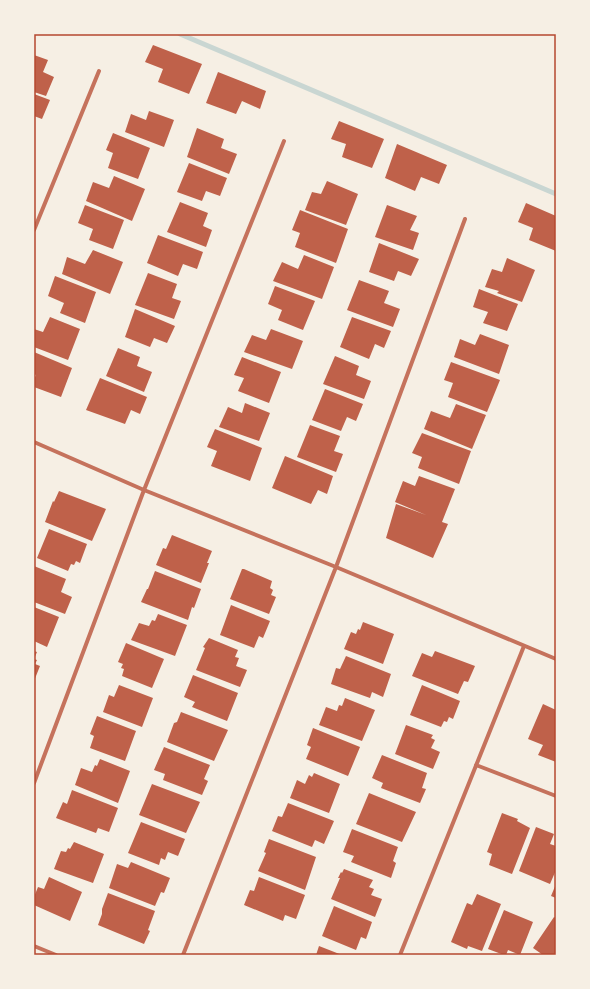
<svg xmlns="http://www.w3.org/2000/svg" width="590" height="989" font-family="'Libre Baskerville',serif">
<rect width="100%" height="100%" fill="#f6efe4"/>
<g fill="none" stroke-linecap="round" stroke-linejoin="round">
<path stroke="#c9d6d2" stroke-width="5" d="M 180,34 L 556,194"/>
</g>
<path fill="#bf614a" d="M 153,45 L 202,64 L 189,94 L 158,82 L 163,69 L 145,62 Z
M 34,55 L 48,60 L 43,72 L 54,77 L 46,96 L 34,92 Z
M 218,72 L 266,91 L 260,109 L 242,101 L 236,114 L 206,103 Z
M 34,94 L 50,100 L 42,119 L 34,116 Z
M 149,111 L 174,120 L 164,147 L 125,132 L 131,114 L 146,120 Z
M 339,121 L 384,139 L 372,168 L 342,157 L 346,144 L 331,139 Z
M 197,128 L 224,139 L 221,148 L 237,154 L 229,174 L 187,157 Z
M 113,133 L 150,148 L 138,179 L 108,168 L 113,153 L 106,150 Z
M 397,144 L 447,165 L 439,184 L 421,177 L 415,191 L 385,178 Z
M 189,163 L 227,178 L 220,196 L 206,191 L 202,201 L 177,192 Z
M 114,176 L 145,189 L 132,221 L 86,201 L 93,182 L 109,188 Z
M 327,181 L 358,194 L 346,225 L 305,210 L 312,192 L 321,194 Z
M 180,202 L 208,213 L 203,226 L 212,230 L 206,247 L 167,232 Z
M 526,203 L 556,216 L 556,251 L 529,240 L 533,228 L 518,222 Z
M 85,205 L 124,220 L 113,249 L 89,240 L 93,229 L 78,223 Z
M 387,205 L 417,216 L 410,230 L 419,233 L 413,250 L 375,237 Z
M 300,210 L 348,229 L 336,263 L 295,247 L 300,233 L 292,230 Z
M 158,235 L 203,252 L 197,269 L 183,264 L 178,276 L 147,263 Z
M 379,243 L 419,259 L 411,276 L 398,271 L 394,281 L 369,272 Z
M 93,250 L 123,262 L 110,294 L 62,274 L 67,257 L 85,264 Z
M 304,255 L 334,267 L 322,299 L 273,281 L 282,262 L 298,269 Z
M 507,258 L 535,270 L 522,302 L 497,293 L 499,291 L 485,287 L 492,269 L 502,272 Z
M 148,273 L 177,284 L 172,298 L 181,301 L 174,319 L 135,305 Z
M 55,276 L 96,292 L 85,323 L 60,313 L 64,303 L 48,296 Z
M 359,280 L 389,291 L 384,303 L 400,309 L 393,327 L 347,310 Z
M 275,286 L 315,301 L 303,330 L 278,320 L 282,310 L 268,304 Z
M 479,289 L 518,304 L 507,331 L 483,323 L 488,312 L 473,307 Z
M 135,309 L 175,326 L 167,343 L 154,338 L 150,347 L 125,337 Z
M 50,317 L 80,329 L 68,360 L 34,347 L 34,329 L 43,332 Z
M 352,317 L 391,331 L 384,348 L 375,344 L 369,359 L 340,347 Z
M 271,329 L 303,341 L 292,369 L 244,352 L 252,335 L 266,340 Z
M 480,334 L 509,345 L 499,374 L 454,357 L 460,339 L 475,345 Z
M 118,348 L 140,357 L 137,366 L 152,372 L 144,392 L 106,376 Z
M 34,352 L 72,368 L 61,397 L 34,387 L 34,380 L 36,375 L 34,374 Z
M 335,356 L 359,366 L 356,375 L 371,381 L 364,399 L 323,384 Z
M 242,357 L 281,372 L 269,403 L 238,391 L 244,378 L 234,375 Z
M 451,362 L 500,380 L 487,412 L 448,397 L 453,383 L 444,380 Z
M 100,378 L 147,397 L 140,414 L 131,410 L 125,424 L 86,410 Z
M 325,389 L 363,404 L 356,421 L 347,417 L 341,431 L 312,420 Z
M 245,403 L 270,413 L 259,441 L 219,427 L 228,407 L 242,413 Z
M 456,404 L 486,415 L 472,449 L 424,429 L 431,411 L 450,418 Z
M 310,425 L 340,436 L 334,451 L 343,454 L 336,472 L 297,457 Z
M 215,429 L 262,448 L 250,481 L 211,466 L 217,451 L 207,447 Z
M 422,433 L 471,451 L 459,484 L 418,468 L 422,457 L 412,453 Z
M 285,456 L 333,476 L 327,494 L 318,490 L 311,504 L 272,488 Z
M 419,476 L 455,489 L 442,522 L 448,524 L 433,558 L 386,538 L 396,504 L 426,515 L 395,502 L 403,481 L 415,486 Z
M 59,491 L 106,509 L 92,541 L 45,522 L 53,501 L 54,502 Z
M 49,529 L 87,544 L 80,563 L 76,561 L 74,565 L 71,564 L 68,571 L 37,558 Z
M 172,535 L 212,551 L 207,563 L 209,563 L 201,583 L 156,565 L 163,548 L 166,549 Z
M 34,566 L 66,579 L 61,592 L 72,597 L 65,614 L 34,602 Z
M 242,569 L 244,569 L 272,581 L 270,588 L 273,590 L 271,595 L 276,597 L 269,614 L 230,599 Z
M 155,571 L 201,589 L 194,608 L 192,607 L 188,620 L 141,602 L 147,589 L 148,589 Z
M 231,605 L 270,621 L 263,638 L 259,636 L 254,648 L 220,635 Z
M 34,607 L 59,617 L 47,647 L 34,641 Z
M 158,614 L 187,625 L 175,656 L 131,640 L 139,623 L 149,626 L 152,620 L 155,621 Z
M 363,622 L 394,634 L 383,664 L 344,649 L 351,632 L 356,634 L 358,629 L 360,630 Z
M 209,638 L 238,650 L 235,657 L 239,658 L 236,666 L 247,670 L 240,687 L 196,670 L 205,648 L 203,647 Z
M 126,643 L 164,659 L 152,688 L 122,676 L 124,669 L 121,668 L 123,664 L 118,662 Z
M 34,651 L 37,652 L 34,659 L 37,660 L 35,664 L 40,666 L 34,681 Z
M 435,651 L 475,666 L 468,682 L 464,681 L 458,694 L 412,676 L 422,653 L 432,657 Z
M 346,656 L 391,674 L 383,697 L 372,692 L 370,698 L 331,684 L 336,668 L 340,669 Z
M 193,675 L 238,693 L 227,721 L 192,707 L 195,702 L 184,697 Z
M 119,685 L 153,698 L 142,727 L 103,712 L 109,695 L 114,697 Z
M 422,685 L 460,701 L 453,719 L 449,717 L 447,722 L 444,721 L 441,727 L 410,715 Z
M 345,698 L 375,710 L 362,741 L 319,725 L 326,707 L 337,711 L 339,705 L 342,706 Z
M 543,704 L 556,710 L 556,762 L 538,755 L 543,745 L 528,739 Z
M 181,712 L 228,730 L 214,761 L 167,742 L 174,723 L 177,722 Z
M 97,716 L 136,731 L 125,761 L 90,748 L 94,736 L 90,734 Z
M 406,725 L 433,735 L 431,738 L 435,740 L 431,748 L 440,752 L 433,769 L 395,754 Z
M 313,728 L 360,747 L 348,776 L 306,759 L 311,747 L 307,745 Z
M 164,747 L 210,765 L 204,779 L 208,781 L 202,795 L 163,780 L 165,774 L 154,770 Z
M 382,755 L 427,773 L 422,788 L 426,789 L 420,803 L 381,788 L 383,783 L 372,778 Z
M 100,759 L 130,771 L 118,803 L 75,785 L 81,768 L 92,772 L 95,765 L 97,766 Z
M 314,773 L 340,784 L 329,813 L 290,798 L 297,780 L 305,784 L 309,775 L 312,777 Z
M 152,784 L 200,802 L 186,833 L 139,815 Z
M 72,790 L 118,808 L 109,832 L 98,828 L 96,833 L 56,818 L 63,802 L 67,804 Z
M 369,793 L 416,812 L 402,842 L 356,824 Z
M 288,803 L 334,821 L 324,844 L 315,840 L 312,847 L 272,831 L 278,816 L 282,817 Z
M 502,813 L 518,819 L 517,821 L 530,828 L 512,874 L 489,865 L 492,854 L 487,852 Z
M 141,822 L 185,839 L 178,856 L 168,852 L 165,860 L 161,858 L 159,865 L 128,853 Z
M 536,827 L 554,834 L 550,844 L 556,846 L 556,870 L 550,884 L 519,871 Z
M 352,829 L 398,847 L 393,861 L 396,863 L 391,878 L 351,862 L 354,856 L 343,852 Z
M 269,839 L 316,857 L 305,890 L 258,871 L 266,853 L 264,852 Z
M 74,842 L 104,854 L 93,883 L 54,869 L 61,851 L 66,852 L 68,848 L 70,849 Z
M 131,862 L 170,878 L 164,893 L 161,892 L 155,906 L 109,888 L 117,864 L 128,868 Z
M 344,869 L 373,880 L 369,887 L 374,889 L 371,895 L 382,899 L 375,917 L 331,899 L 340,878 L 338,878 L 341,872 L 342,873 Z
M 49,877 L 82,892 L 70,921 L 34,905 L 34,897 L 38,887 L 44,889 Z
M 259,877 L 305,895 L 296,919 L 285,915 L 283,921 L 244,905 L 250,890 L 254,891 Z
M 556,884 L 556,898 L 551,896 Z
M 108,893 L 155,911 L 148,930 L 150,931 L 144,944 L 98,925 L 102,914 L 102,909 Z
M 477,894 L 501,904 L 482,951 L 468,946 L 467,949 L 451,942 L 467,903 L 472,905 Z
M 334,906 L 372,922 L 366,939 L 361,937 L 356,950 L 322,936 Z
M 504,910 L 533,922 L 520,955 L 508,950 L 506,955 L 504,955 L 488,949 Z
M 554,917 L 556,918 L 556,955 L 543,955 L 533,948 Z
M 319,946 L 342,955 L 316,955 Z"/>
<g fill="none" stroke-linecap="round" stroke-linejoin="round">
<path stroke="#c5725c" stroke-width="4" d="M 34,230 L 99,71
M 34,442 L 144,490 L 336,567 L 556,659
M 476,765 L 556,796
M 34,783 L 144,490 L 284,141
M 34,946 L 56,955
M 183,955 L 336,567 L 465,219
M 400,955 L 524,646"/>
</g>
<rect width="590" height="989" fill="none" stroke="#f6efe4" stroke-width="70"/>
<rect x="35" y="35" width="520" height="919" fill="none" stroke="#b5482f" stroke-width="1.5"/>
</svg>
